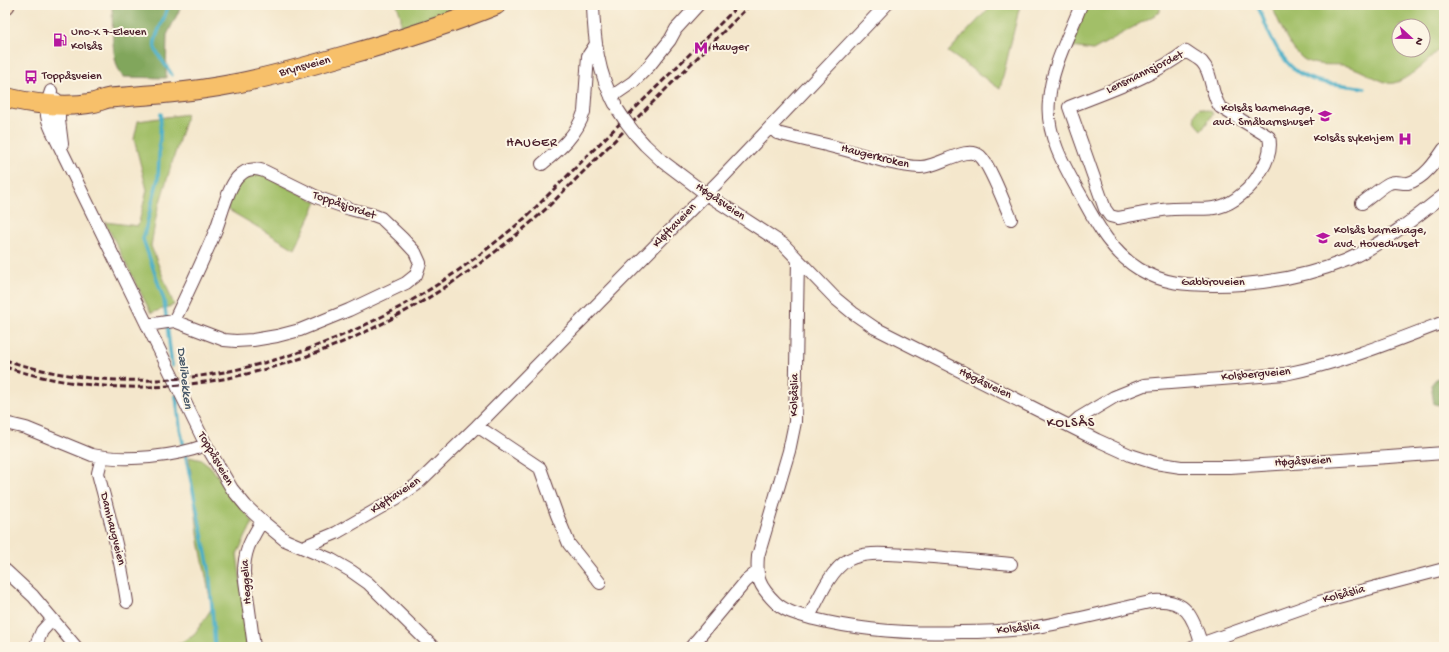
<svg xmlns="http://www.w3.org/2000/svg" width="1449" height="652" font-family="'Gochi Hand',sans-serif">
<rect width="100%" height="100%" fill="#fcf5e5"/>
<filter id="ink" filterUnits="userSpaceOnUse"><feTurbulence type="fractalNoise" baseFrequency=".025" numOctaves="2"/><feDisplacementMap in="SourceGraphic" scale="8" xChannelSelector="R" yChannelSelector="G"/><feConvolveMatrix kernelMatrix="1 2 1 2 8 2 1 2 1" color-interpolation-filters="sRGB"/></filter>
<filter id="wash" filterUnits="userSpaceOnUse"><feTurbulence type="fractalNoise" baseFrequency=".012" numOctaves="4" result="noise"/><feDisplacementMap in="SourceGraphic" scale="16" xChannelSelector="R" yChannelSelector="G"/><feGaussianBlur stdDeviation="0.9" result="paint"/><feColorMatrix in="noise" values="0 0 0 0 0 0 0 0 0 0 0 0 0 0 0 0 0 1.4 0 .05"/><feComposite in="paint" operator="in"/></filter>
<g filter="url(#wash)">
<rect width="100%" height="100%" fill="#f4e7cc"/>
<path fill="#a2bf67" stroke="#766f49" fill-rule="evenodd" d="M 397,5 L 478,5 L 327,53 L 373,35 L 401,27 L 401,17 Z
M 992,5 L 1020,5 L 1000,89 L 948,52 Z
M 1087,5 L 1160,5 L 1160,12 L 1093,50 L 1071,47 Z
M 1271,5 L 1444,5 L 1444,44 C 1435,55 1402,87 1388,83 C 1372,78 1358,67 1342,65 C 1329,64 1312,67 1301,57 C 1286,44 1280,22 1271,5 ZM 1399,26 L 1423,26 L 1423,50 L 1399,50 Z
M 1200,108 L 1211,111 L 1213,114 L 1202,130 C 1195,124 1191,114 1200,108 Z
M 187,114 L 157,212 L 151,246 L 174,305 L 151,313 L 105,222 L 138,226 L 147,190 L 134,139 L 138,121 Z
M 259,173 L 317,202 L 295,249 L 227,209 L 235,188 L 244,174 Z
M 189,457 L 202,460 L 210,466 L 253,522 L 237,554 L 250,647 L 172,647 L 193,636 L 212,608 L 199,541 Z"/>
<path fill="#81a65c" stroke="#666244" d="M 112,5 L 182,5 L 167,35 L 166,78 L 123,77 C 110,61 113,25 112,5 Z
M 1444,376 L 1444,403 L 1439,405 L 1434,404 L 1431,385 L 1436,379 Z"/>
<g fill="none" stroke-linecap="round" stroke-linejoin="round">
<path stroke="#48afc7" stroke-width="3.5" d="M 168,5 C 167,17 152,37 155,48 C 158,56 168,68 172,75
M 1257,5 C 1263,16 1266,28 1272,39 C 1296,87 1320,81 1365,88
M 161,114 L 158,179 L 143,239 L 164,300 L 172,366
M 176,396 L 180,428 L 209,568 L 215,647"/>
</g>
</g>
<g filter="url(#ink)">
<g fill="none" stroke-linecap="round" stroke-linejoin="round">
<g stroke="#643d43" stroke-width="14">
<path id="minor" d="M 593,5 C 594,39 598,74 615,104
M 1081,5 C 1069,36 1051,68 1049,101 C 1045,136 1067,171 1084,201 C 1098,227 1113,253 1139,269 C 1164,284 1186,285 1214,285 C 1260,285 1305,277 1347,260 C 1381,245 1415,218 1444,195
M 1186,51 C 1191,55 1198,58 1202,62 C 1213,74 1210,93 1220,107 L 1269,137 C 1272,149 1268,160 1261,171 C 1256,180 1250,188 1242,194 C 1218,215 1201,207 1173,209 C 1154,210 1136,215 1118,218 L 1110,216 L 1105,209 L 1069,107 C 1108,91 1153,77 1186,51 Z
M 51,91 C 45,107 45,116 52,131 L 206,445 L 232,489 L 246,506 L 262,521 L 285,540 L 332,560 L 351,571 L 368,583 L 433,647
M 611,97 L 633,82 L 649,66 L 670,40 L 676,29 L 698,5
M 56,99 L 59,104 L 59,120 L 62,144
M 771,127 L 777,133 C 799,139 821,143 842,149 C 868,156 893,166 920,167 C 937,168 967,144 980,156 C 990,165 1005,205 1011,219
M 636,135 L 645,145 L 661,160 L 706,194 L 783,244 L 836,299 L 853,313 L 875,328 L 1097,440 L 1130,455 L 1155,463 L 1181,467 L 1230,467 L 1389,457 L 1444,453
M 542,164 C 560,149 577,135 584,112 L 588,56 L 596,44
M 1362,203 C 1368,199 1385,184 1390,183 C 1396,180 1402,184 1408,183 C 1424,179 1436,161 1444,149
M 798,260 L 795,422 L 789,451 L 758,556 C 756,578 759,586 775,602 C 785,612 800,615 814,619 C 862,631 911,634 961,632 C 984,632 1007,631 1030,628 C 1072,622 1113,610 1154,601 C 1186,599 1193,616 1201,643
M 147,325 L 174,321 L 224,340 L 236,341 L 253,340 L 277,336 L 300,330 L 349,310 L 406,283 L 416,275 L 420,263 L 415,252 L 402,238 L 381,218 L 373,215 L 350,209 L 319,198 L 264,171 C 253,167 245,169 237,178 C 227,190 221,217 215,232 C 202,262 188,292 174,321
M 5,423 L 26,428 L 92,455 C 126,462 174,457 206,445
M 477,426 L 540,468 L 557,515 L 569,544 L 600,583
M 1070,426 L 1079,418 L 1114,397 L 1144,385 L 1285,374 C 1340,363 1392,342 1444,322
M 102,457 L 98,473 L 100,481 C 111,521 121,561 127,602
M 303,547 L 336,533 L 397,498 L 416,485 L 477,426 L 720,180 L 886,5
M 5,570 L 33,596 L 76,647
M 809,617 C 818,600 830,570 848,560 C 864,551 887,554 905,555 C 940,557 975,561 1011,564
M 35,647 L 42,631 L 52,620
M 254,647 L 244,573 C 244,550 251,540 262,521
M 691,647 L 746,581 L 757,572
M 1192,647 L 1319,602 L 1444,569"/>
</g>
<g stroke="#643d43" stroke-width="19">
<path id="secondary" d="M 5,6 L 6,5"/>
</g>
<g stroke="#643d43" stroke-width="21">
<path id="primary" d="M 5,97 C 30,104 66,108 92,103 C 98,102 103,99 109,98 C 151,95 192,92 233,84 C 271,77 309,66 347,55 C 397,41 447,25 496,5"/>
</g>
<use href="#minor" stroke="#fff" stroke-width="12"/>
<use href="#secondary" stroke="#fce6c4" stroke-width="17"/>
<use href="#primary" stroke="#f7c06b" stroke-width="19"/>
<path stroke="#4a1f2b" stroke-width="3" stroke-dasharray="6 3" stroke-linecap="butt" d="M 5,360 C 149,406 297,370 424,293 C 460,271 493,245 525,218 L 739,5
M 5,367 C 199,429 404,340 547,208 L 750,5"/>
<g stroke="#643d43" stroke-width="14" stroke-linecap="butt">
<path id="minor-bridge" d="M 618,110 L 626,122 L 636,135"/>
</g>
<use href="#minor-bridge" stroke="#fff" stroke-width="12"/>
</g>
</g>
<defs>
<g id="fuel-bare" transform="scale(1.08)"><path d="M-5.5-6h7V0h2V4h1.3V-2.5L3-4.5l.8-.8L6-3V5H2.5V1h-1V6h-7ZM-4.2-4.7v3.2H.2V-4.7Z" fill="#b5179e" stroke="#fcf5e5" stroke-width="2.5" paint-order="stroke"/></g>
<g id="metro-bare" transform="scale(1.08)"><path d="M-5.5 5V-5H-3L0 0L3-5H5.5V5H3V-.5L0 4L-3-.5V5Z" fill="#b5179e" stroke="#fcf5e5" stroke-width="2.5" paint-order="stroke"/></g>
<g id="bus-bare" transform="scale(1.08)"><path d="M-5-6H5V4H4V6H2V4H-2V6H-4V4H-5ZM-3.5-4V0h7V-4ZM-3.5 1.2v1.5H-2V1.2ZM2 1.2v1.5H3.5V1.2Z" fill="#b5179e" stroke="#fcf5e5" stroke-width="2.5" paint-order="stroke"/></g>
<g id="school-bare" transform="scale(1.08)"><path d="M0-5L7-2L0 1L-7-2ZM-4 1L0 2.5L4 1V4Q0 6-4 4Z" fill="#b5179e" stroke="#fcf5e5" stroke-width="2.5" paint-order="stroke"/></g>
<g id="hospital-bare" transform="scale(1.08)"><path d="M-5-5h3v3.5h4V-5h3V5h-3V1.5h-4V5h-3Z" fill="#b5179e" stroke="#fcf5e5" stroke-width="2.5" paint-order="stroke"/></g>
</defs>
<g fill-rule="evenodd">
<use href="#fuel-bare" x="60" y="40"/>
<use href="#metro-bare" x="701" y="48"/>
<use href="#bus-bare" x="31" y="77"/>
<use href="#school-bare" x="1325" y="116"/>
<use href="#hospital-bare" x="1405" y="139"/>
<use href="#school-bare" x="1323" y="238"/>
</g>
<g text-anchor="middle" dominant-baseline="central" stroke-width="4" stroke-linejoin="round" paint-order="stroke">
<g font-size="12" fill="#4a1f2b" stroke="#fcf5e5" text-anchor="start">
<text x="71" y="33">Uno-X 7-Eleven<tspan x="71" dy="14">Kolsås</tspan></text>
<text x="712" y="48">Hauger</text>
<text x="42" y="77">Toppåsveien</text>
<text x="1314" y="109" text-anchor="end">Kolsås barnehage,<tspan x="1314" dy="14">avd. Småbarnshuset</tspan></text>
<text x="1394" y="139" text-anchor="end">Kolsås sykehjem</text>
<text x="1334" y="231">Kolsås barnehage,<tspan x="1334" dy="14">avd. Hovedhuset</tspan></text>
</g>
<g font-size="12" fill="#4a1f2b" stroke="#fcf5e5">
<text transform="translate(305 67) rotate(-15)">Brynsveien</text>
<text transform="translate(1145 73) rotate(-26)">Lensmannsjordet</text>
<text transform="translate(875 157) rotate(14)">Haugerkroken</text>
<text transform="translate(720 202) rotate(34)">Høgåsveien</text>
<text transform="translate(344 206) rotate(19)">Toppåsjordet</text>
<text transform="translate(675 226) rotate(-46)">Kløftaveien</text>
<text x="1213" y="283">Gabbroveien</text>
<text transform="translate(1256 375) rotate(-5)">Kolsbergveien</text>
<text transform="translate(985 384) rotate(26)">Høgåsveien</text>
<text transform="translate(795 395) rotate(-89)">Kolsåslia</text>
<text transform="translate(215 459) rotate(60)">Toppåsveien</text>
<text transform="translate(1303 462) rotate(-3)">Høgåsveien</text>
<text transform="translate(396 496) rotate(-34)">Kløftaveien</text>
<text transform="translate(112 529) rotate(76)">Damhaugveien</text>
<text transform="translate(247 582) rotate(-94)">Heggelia</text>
<text transform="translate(1344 595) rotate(-15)">Kolsåslia</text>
<text transform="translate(1018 629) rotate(-6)">Kolsåslia</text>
</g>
<g font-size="13" letter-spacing="1" fill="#4a1f2b" stroke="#fcf5e5">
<text x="532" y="143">HAUGER</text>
</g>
<g font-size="13" font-style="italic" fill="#495969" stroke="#fcf5e5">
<text transform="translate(184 378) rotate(83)">Dælibekken</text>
</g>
<g font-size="14" letter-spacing="1" fill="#4a1f2b" stroke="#fcf5e5">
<text x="1071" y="423">KOLSÅS</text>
</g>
</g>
<rect width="1449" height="652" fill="none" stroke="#fcf5e5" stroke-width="20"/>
<g transform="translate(1411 38) rotate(112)"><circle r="19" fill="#fcf5e5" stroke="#b59f9b"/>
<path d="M0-3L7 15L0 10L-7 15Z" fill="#b5179e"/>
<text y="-6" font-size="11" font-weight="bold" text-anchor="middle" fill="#4a1f2b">N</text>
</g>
</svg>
